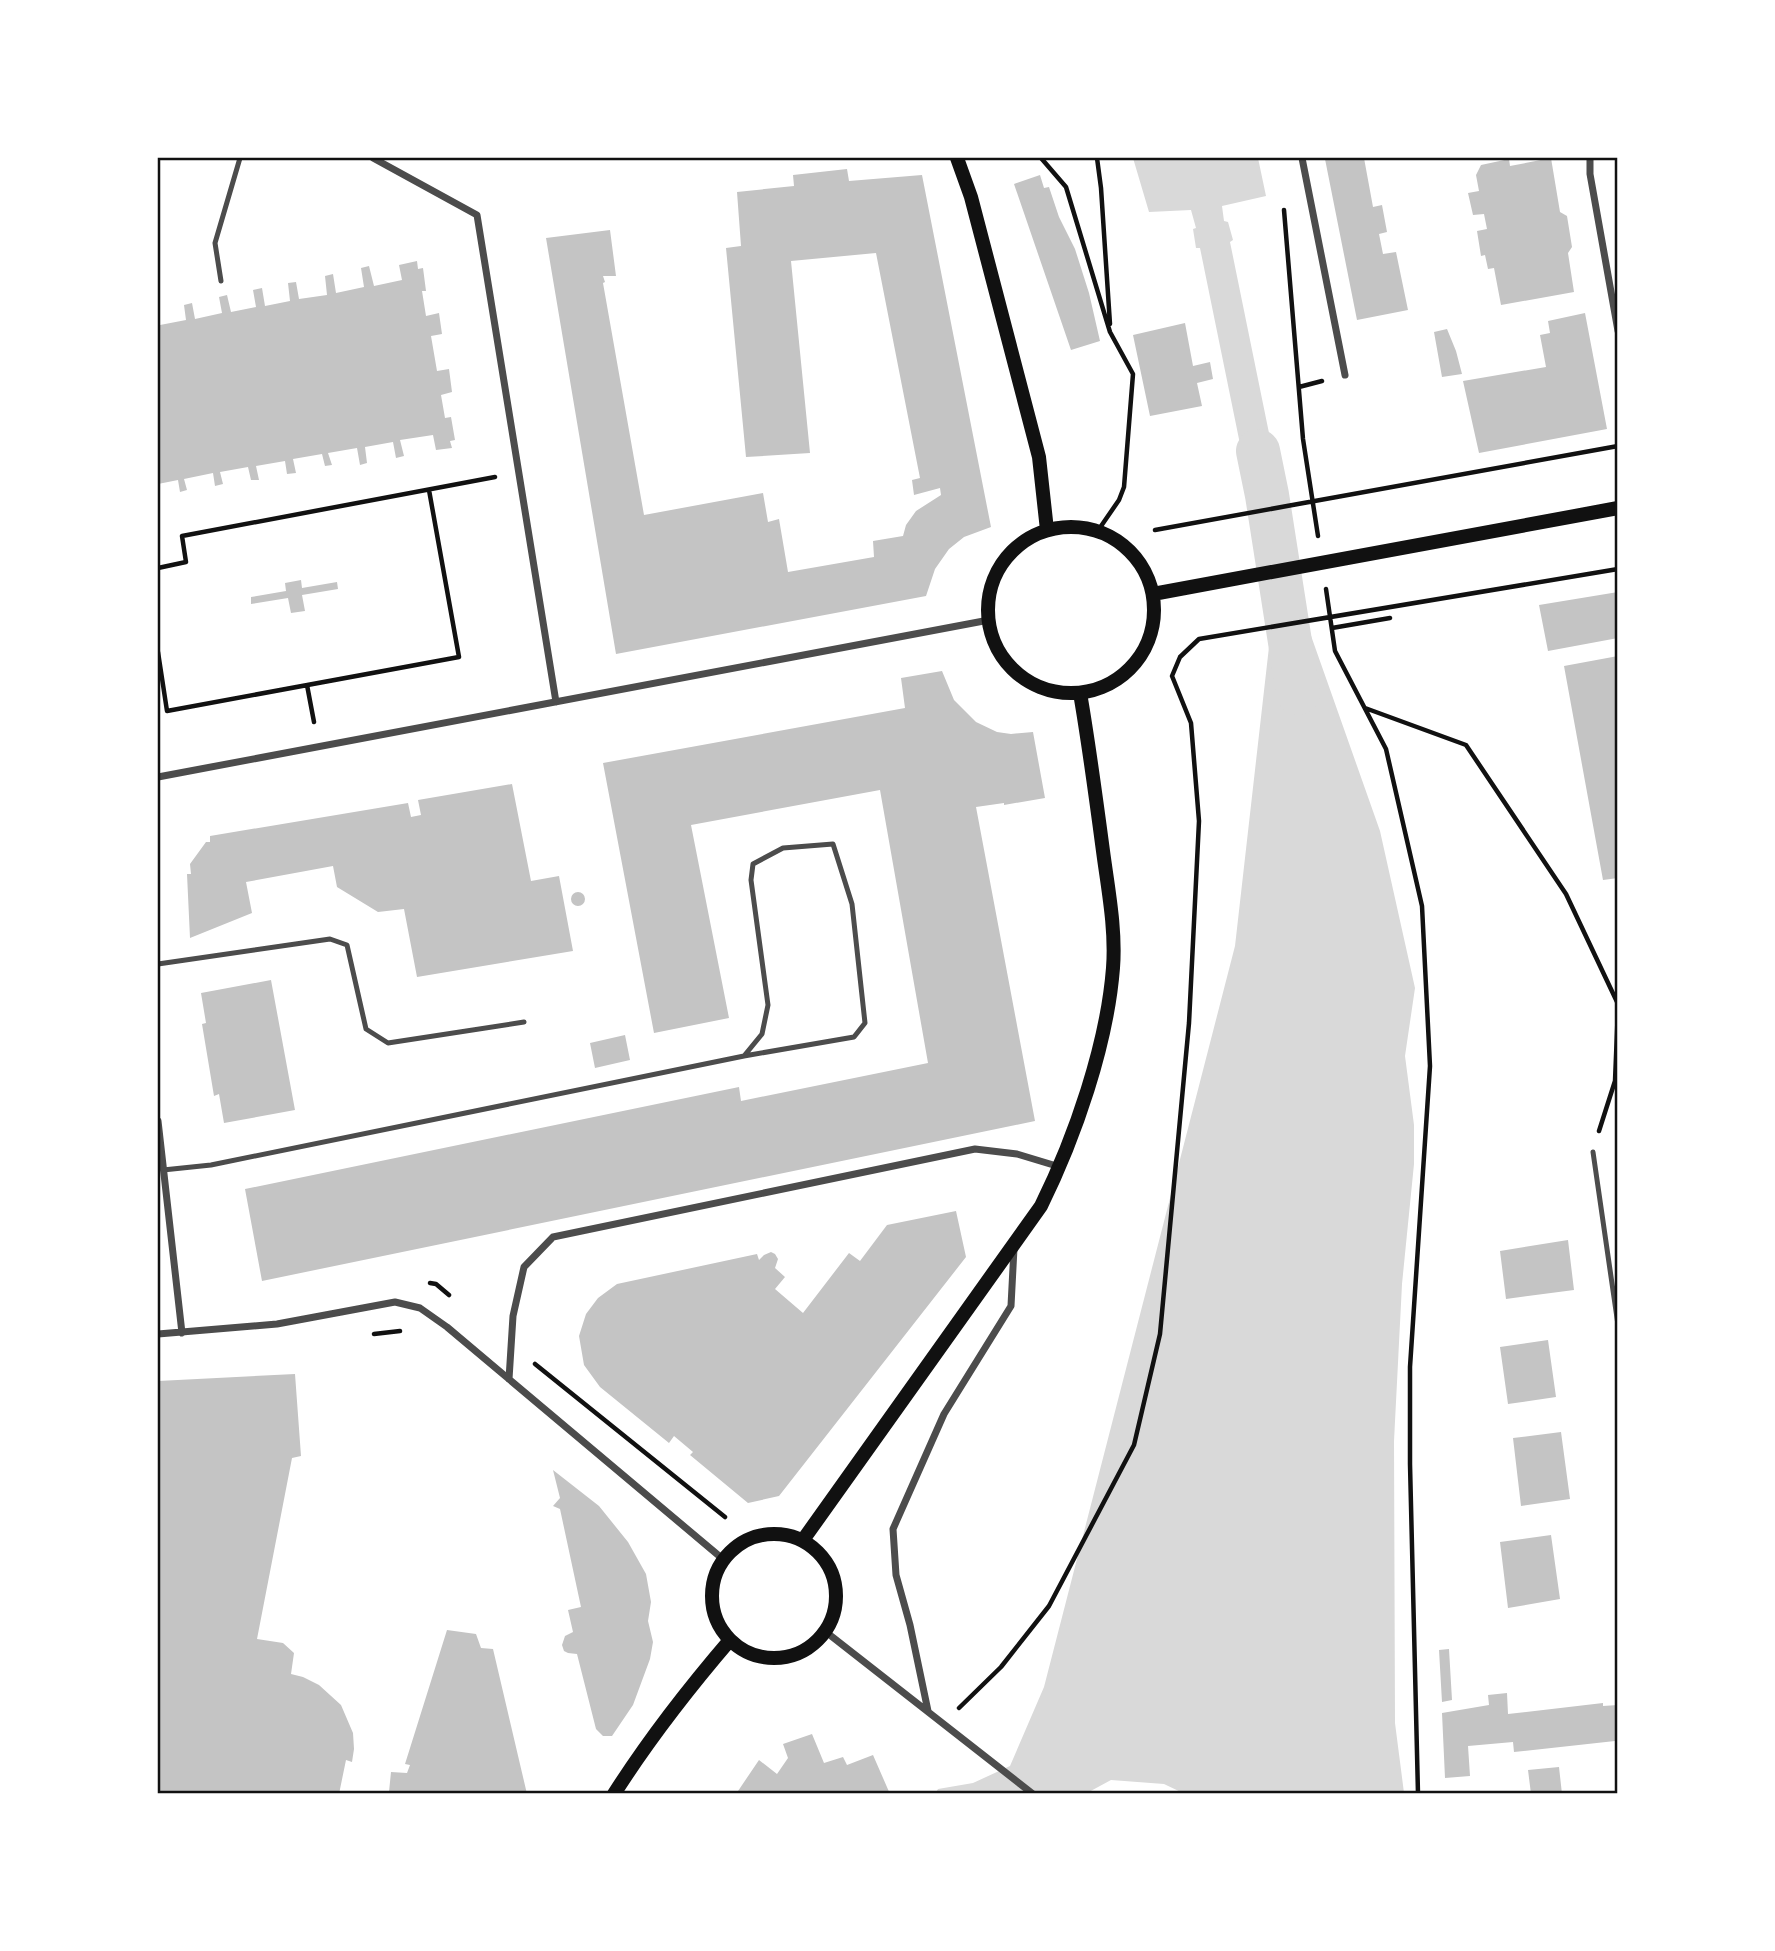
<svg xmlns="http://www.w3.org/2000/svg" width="1775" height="1951" font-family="'Space Grotesk',sans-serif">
<rect width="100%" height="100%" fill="#fff"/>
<path fill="#d9d9d9" d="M 1133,158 L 1258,158 L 1266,196 L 1222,206 L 1224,221 L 1228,222 L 1233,240 L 1230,242 L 1280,487 L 1283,487 L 1287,506 L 1249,514 L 1245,494 L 1250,493 L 1200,248 L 1196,248 L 1193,229 L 1196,228 L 1191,210 L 1149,212 Z
M 1309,630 L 1380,831 L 1415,988 L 1405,1056 L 1414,1125 L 1414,1164 L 1402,1284 L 1394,1441 L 1395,1723 L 1404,1793 L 1185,1794 L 1164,1784 L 1111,1780 L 1087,1793 L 935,1794 L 938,1789 L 973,1783 L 1010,1766 L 1044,1687 L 1235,946 L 1270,638 Z"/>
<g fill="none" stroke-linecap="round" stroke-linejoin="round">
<path stroke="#d9d9d9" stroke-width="44" d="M 1258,451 L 1267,495 L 1298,693"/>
</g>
<path fill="#c4c4c4" d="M 1331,158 L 1364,158 L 1373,207 L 1382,205 L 1387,232 L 1379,234 L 1383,254 L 1396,252 L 1408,310 L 1357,320 L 1325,159 Z
M 1551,158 L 1560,212 L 1567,216 L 1572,247 L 1568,253 L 1574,292 L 1501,305 L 1494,268 L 1488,269 L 1485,255 L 1481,256 L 1477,231 L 1487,229 L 1484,214 L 1473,215 L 1468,193 L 1479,191 L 1476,175 L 1481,165 L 1509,159 L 1510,166 Z
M 847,169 L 849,181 L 922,175 L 991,527 L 964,537 L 949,549 L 935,569 L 926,596 L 616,654 L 546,238 L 610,230 L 616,276 L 603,276 L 605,282 L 603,283 L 644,515 L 763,493 L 768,522 L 779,519 L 788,572 L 874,557 L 873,541 L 903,536 L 906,525 L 916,511 L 941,495 L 940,488 L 914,495 L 912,480 L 920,478 L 876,253 L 791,261 L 810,453 L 746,457 L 726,248 L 741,246 L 737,192 L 794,186 L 793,175 Z
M 1040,175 L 1044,188 L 1049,187 L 1059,217 L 1075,249 L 1089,293 L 1100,341 L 1071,350 L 1014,184 Z
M 417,261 L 418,269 L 423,268 L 426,291 L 422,291 L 426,316 L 439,313 L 442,334 L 431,336 L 437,371 L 449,369 L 452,392 L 441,395 L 445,418 L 451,417 L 455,440 L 450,441 L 452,448 L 436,450 L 433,435 L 400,440 L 404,456 L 396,458 L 393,442 L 365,447 L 367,463 L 360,465 L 357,448 L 328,453 L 332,465 L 325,466 L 322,454 L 293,459 L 296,473 L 287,474 L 285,461 L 256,466 L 259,480 L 251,480 L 248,467 L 220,472 L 223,484 L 215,486 L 213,473 L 184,479 L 187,490 L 180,492 L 178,480 L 158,484 L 158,319 L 160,325 L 186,320 L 184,305 L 192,303 L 195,319 L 222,313 L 219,297 L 227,295 L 231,312 L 256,307 L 253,290 L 262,288 L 265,306 L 290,301 L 288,283 L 296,282 L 299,299 L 327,295 L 325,276 L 333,274 L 336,293 L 364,287 L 361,268 L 369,266 L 374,286 L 402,280 L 399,265 Z
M 1585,313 L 1607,429 L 1479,453 L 1463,381 L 1546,367 L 1540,335 L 1550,333 L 1548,321 Z
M 1185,323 L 1193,366 L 1210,362 L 1213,379 L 1197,383 L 1202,406 L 1150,416 L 1133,335 Z
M 1447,329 L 1456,351 L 1462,374 L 1442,377 L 1434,332 Z
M 301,580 L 302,588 L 337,582 L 338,589 L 302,595 L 305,611 L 291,613 L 288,598 L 251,604 L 251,597 L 286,591 L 285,583 Z
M 1618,592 L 1618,638 L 1548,651 L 1539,605 Z
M 1618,656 L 1618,878 L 1603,880 L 1564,666 Z
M 942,671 L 954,700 L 976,722 L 997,732 L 1011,734 L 1033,732 L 1045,798 L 1004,805 L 1004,803 L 976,807 L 1035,1121 L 262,1281 L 245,1189 L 739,1087 L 741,1101 L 928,1063 L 880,790 L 691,825 L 729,1018 L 654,1033 L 603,763 L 905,708 L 901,678 Z
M 512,784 L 531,881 L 559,876 L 573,951 L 417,977 L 404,909 L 378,912 L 337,887 L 333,866 L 246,882 L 252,913 L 190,938 L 187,874 L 191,874 L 190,864 L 206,842 L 210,842 L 210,836 L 408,803 L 411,817 L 421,815 L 418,800 Z
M571 899a7 7 0 1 1 14 0a7 7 0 1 1-14 0Z
M 271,980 L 295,1110 L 224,1123 L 219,1094 L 214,1096 L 202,1024 L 206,1023 L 201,993 Z
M 625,1035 L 630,1060 L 595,1068 L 590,1043 Z
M 956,1211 L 966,1257 L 779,1496 L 748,1503 L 690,1455 L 693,1452 L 674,1436 L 669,1443 L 600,1387 L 584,1365 L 579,1336 L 586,1314 L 598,1298 L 617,1284 L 757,1254 L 759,1260 L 764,1255 L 771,1252 L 775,1254 L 778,1259 L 775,1268 L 785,1277 L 775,1289 L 803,1313 L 849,1253 L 860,1261 L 887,1225 Z
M 1568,1240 L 1574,1290 L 1506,1299 L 1500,1251 Z
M 1548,1340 L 1556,1397 L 1508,1404 L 1500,1347 Z
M 295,1374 L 301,1456 L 292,1458 L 257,1639 L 283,1643 L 294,1653 L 291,1674 L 303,1677 L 319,1685 L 341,1705 L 353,1733 L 354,1749 L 352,1762 L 346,1760 L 339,1794 L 158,1794 L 158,1381 Z
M 1561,1432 L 1570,1499 L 1521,1506 L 1513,1438 Z
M 553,1470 L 599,1506 L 628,1542 L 646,1574 L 651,1602 L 648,1621 L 653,1642 L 650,1659 L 633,1705 L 612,1736 L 603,1736 L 596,1729 L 577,1654 L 568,1653 L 564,1651 L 562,1645 L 565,1636 L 573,1632 L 568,1610 L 581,1607 L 560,1509 L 553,1506 L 560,1498 Z
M 1551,1535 L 1560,1599 L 1508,1608 L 1500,1542 Z
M 447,1630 L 476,1634 L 481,1648 L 493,1649 L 527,1794 L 389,1792 L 391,1772 L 407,1773 L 410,1765 L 405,1764 Z
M 1449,1649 L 1452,1700 L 1442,1702 L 1439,1650 Z
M 1507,1693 L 1508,1714 L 1603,1703 L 1603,1706 L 1618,1705 L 1618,1747 L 1615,1747 L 1615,1741 L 1514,1752 L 1513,1742 L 1468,1746 L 1470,1776 L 1445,1778 L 1442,1713 L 1489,1705 L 1488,1695 Z
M 812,1734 L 824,1763 L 843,1757 L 847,1765 L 873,1755 L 890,1794 L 736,1794 L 759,1760 L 777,1774 L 788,1758 L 783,1744 Z
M 1559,1767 L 1562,1794 L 1531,1794 L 1528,1770 Z"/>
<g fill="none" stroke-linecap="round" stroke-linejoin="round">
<path stroke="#111" stroke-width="4.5" d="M 1041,158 L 1066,187 L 1110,332 L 1133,374 L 1124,487 L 1119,500 L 1097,532
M 1097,158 L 1101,188 L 1110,324
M 1284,210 L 1303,439 L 1318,536
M 1299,387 L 1322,381
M 1155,530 L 1618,446
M 158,568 L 186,562 L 182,536 L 495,477
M 1326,589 L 1335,651 L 1386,749 L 1422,906 L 1430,1066 L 1410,1367 L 1410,1464 L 1418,1794
M 1332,628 L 1390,618
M 158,652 L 167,711 L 459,657 L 429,490
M 307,685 L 314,722
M 1365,708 L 1466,745 L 1566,894 L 1618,1004
M 1599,1131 L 1615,1081 L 1618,1007
M 430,1283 L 436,1284 L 449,1295
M 374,1334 L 400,1331
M 535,1364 L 725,1517
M 959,1708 L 1001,1667 L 1049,1606 L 1134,1445 L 1160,1334 L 1189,1023 L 1199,821 L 1191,723 L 1172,676 L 1180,657 L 1199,639 L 1618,569"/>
<path stroke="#4c4c4c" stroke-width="5" d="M 221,281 L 215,243 L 240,158
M 158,964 L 330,939 L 347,945 L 366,1029 L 388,1043 L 524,1022
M 1593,1152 L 1618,1325
M 163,1170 L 211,1165 L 744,1056 L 762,1034 L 768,1005 L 751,880 L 753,864 L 783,848 L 833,844 L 852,904 L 865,1023 L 854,1037 L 744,1056"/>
<path stroke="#4c4c4c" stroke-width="7" d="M 373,158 L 477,215 L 556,702
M 1302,158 L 1345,375
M 1590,158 L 1590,174 L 1618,331
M 158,777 L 989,620
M 158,1121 L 182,1333
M 158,1334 L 277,1324 L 395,1302 L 420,1308 L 447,1327 L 724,1560
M 509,1379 L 513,1316 L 524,1267 L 553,1237 L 975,1149 L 1017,1154 L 1060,1167
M 826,1632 L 1033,1794
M 928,1711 L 910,1625 L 896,1575 L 893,1529 L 944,1414 L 1011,1306 L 1014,1248"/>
<path stroke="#111" stroke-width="14" d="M 957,158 L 971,197 L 1039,457 L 1047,530
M988 610a83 83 0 1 1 166 0a83 83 0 1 1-166 0Z
M 1153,594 L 1618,508
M712 1596a62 62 0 1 1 124 0a62 62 0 1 1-124 0Z
M 803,1540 L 1041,1206 C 1075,1137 1107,1045 1113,968 C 1116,929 1108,889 1103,851 C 1096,798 1089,745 1080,693
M 614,1794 C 649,1739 688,1689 730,1640"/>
</g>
<rect width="1775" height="1951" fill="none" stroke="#ffffff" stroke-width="318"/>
<rect x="159" y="159" width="1457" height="1633" fill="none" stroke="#111" stroke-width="2.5"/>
</svg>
